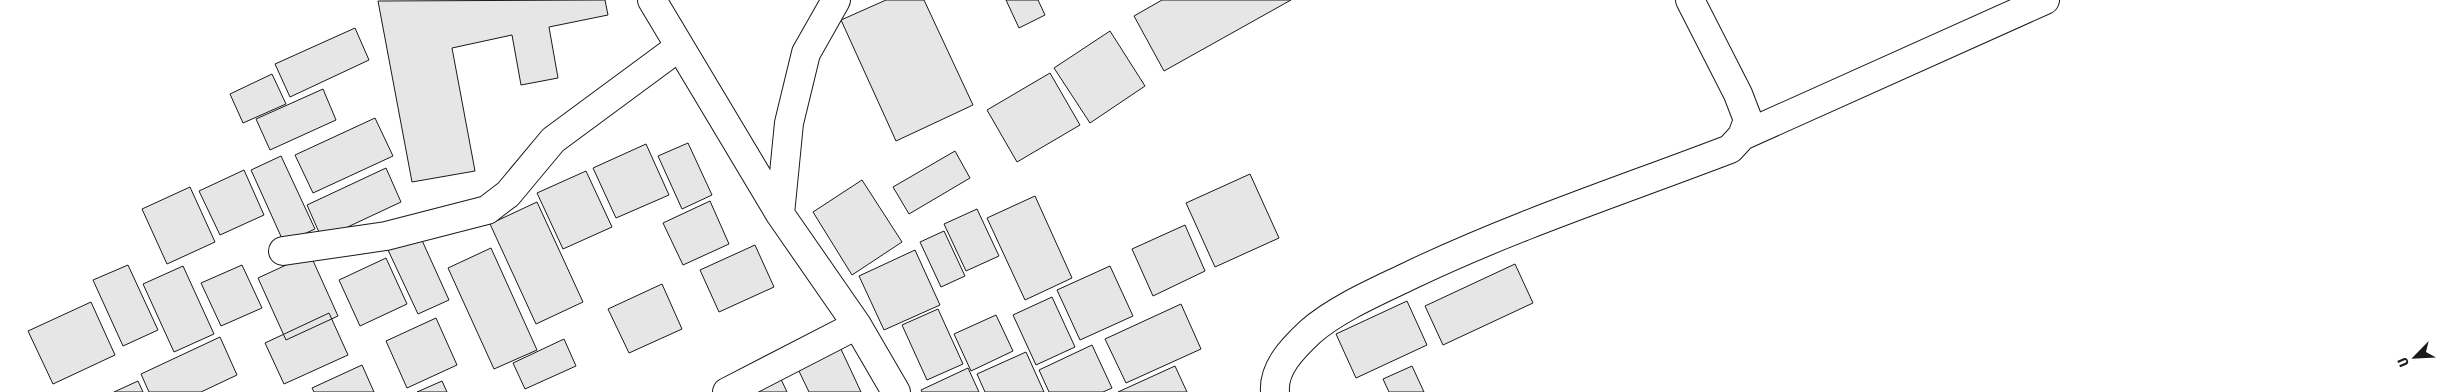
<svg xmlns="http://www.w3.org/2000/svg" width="2450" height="392" font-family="'Fira Sans Condensed',sans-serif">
<rect width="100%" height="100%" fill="#fff"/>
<path fill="#e6e6e6" stroke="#1a1a1a" d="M 605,0 L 608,15 L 549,27 L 558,78 L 521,85 L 512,35 L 452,48 L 475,171 L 412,182 L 378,1 Z
M 886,0 L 924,0 L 973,105 L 896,141 L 841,20 Z
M 1006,0 L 1038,0 L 1045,15 L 1019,28 Z
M 1162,0 L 1291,0 L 1164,71 L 1134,16 Z
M 355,28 L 369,60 L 290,97 L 275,64 Z
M 1110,31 L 1145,86 L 1090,123 L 1054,68 Z
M 1050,73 L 1080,125 L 1017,162 L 987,110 Z
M 272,74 L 286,104 L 243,123 L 230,94 Z
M 323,89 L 336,120 L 270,150 L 256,119 Z
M 375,118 L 393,156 L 313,193 L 295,155 Z
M 688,143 L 712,195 L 682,209 L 658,156 Z
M 646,144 L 669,195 L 616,218 L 593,168 Z
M 955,151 L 970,178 L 909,214 L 893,187 Z
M 281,156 L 315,229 L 284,243 L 251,170 Z
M 386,168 L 401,202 L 322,239 L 307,205 Z
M 244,170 L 264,215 L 220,235 L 199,191 Z
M 586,171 L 612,227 L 563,249 L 537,193 Z
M 1250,174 L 1279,238 L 1215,267 L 1186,203 Z
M 862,180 L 902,242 L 852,275 L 813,212 Z
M 190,187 L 215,242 L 167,264 L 142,209 Z
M 1035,196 L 1072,278 L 1025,300 L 987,218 Z
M 710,201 L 729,244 L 683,265 L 663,223 Z
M 537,202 L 583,302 L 536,324 L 490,224 Z
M 977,209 L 999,256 L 966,271 L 944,224 Z
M 1185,225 L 1205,271 L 1153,296 L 1132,249 Z
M 944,231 L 965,276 L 941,287 L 920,242 Z
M 420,236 L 449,300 L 418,314 L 388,250 Z
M 755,245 L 774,287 L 719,312 L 700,270 Z
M 491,248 L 537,350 L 494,369 L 448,268 Z
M 915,250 L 940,305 L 884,330 L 859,276 Z
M 310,254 L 338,316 L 286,340 L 258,278 Z
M 386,258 L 407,304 L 360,326 L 339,280 Z
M 1515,264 L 1533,303 L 1443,345 L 1425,306 Z
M 128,265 L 158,330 L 123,346 L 93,280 Z
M 242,265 L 262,308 L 221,326 L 201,283 Z
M 183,266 L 214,334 L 174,352 L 143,284 Z
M 1110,266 L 1133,316 L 1080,340 L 1057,290 Z
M 662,284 L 682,329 L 629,353 L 608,309 Z
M 1052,297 L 1075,347 L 1036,365 L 1013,315 Z
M 1407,301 L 1427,345 L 1356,378 L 1336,334 Z
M 91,302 L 115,355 L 53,384 L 28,331 Z
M 1181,304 L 1201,349 L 1126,383 L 1105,339 Z
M 938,309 L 963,364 L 927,380 L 902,325 Z
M 329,313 L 348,355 L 284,384 L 265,343 Z
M 996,315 L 1013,351 L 971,371 L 954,334 Z
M 436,318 L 457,365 L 407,388 L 386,341 Z
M 220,337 L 237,375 L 201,392 L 149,392 L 141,374 Z
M 564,339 L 576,366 L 525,389 L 513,363 Z
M 1092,345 L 1112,388 L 1103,392 L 1049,392 L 1039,370 Z
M 840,347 L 861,392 L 809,392 L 797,367 Z
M 1026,352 L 1044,392 L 985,392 L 977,374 Z
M 362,365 L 374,392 L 314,392 L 312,388 Z
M 1175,366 L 1187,392 L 1118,392 Z
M 1412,366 L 1424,392 L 1389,392 L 1383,379 Z
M 968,368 L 979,392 L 922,392 L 921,390 Z
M 780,377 L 787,392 L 748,392 Z
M 138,381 L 143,392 L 114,392 Z
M 442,381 L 447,392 L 417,392 Z"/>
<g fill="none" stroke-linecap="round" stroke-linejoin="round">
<g stroke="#1a1a1a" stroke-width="30">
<path id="minor" d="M 652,0 L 780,214 L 857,325 L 896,392
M 1742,136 L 2045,0
M 780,214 L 789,123 L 806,53 L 836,0
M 283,251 L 386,236 L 487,210 L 508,194 L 553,140 L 679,47
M 727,392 L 857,325
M 1275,392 C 1273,368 1293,348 1310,332 C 1336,309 1378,291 1409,276 C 1513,226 1623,190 1730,149 L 1742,136 L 1748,120 L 1738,94 L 1690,0"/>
</g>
<use href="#minor" stroke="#fff" stroke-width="28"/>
</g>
<g transform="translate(2415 357) rotate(246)" stroke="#ffffff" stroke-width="4" paint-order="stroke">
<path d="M0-4L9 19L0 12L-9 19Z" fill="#1a1a1a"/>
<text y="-8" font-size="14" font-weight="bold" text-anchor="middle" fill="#1a1a1a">U</text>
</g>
</svg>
